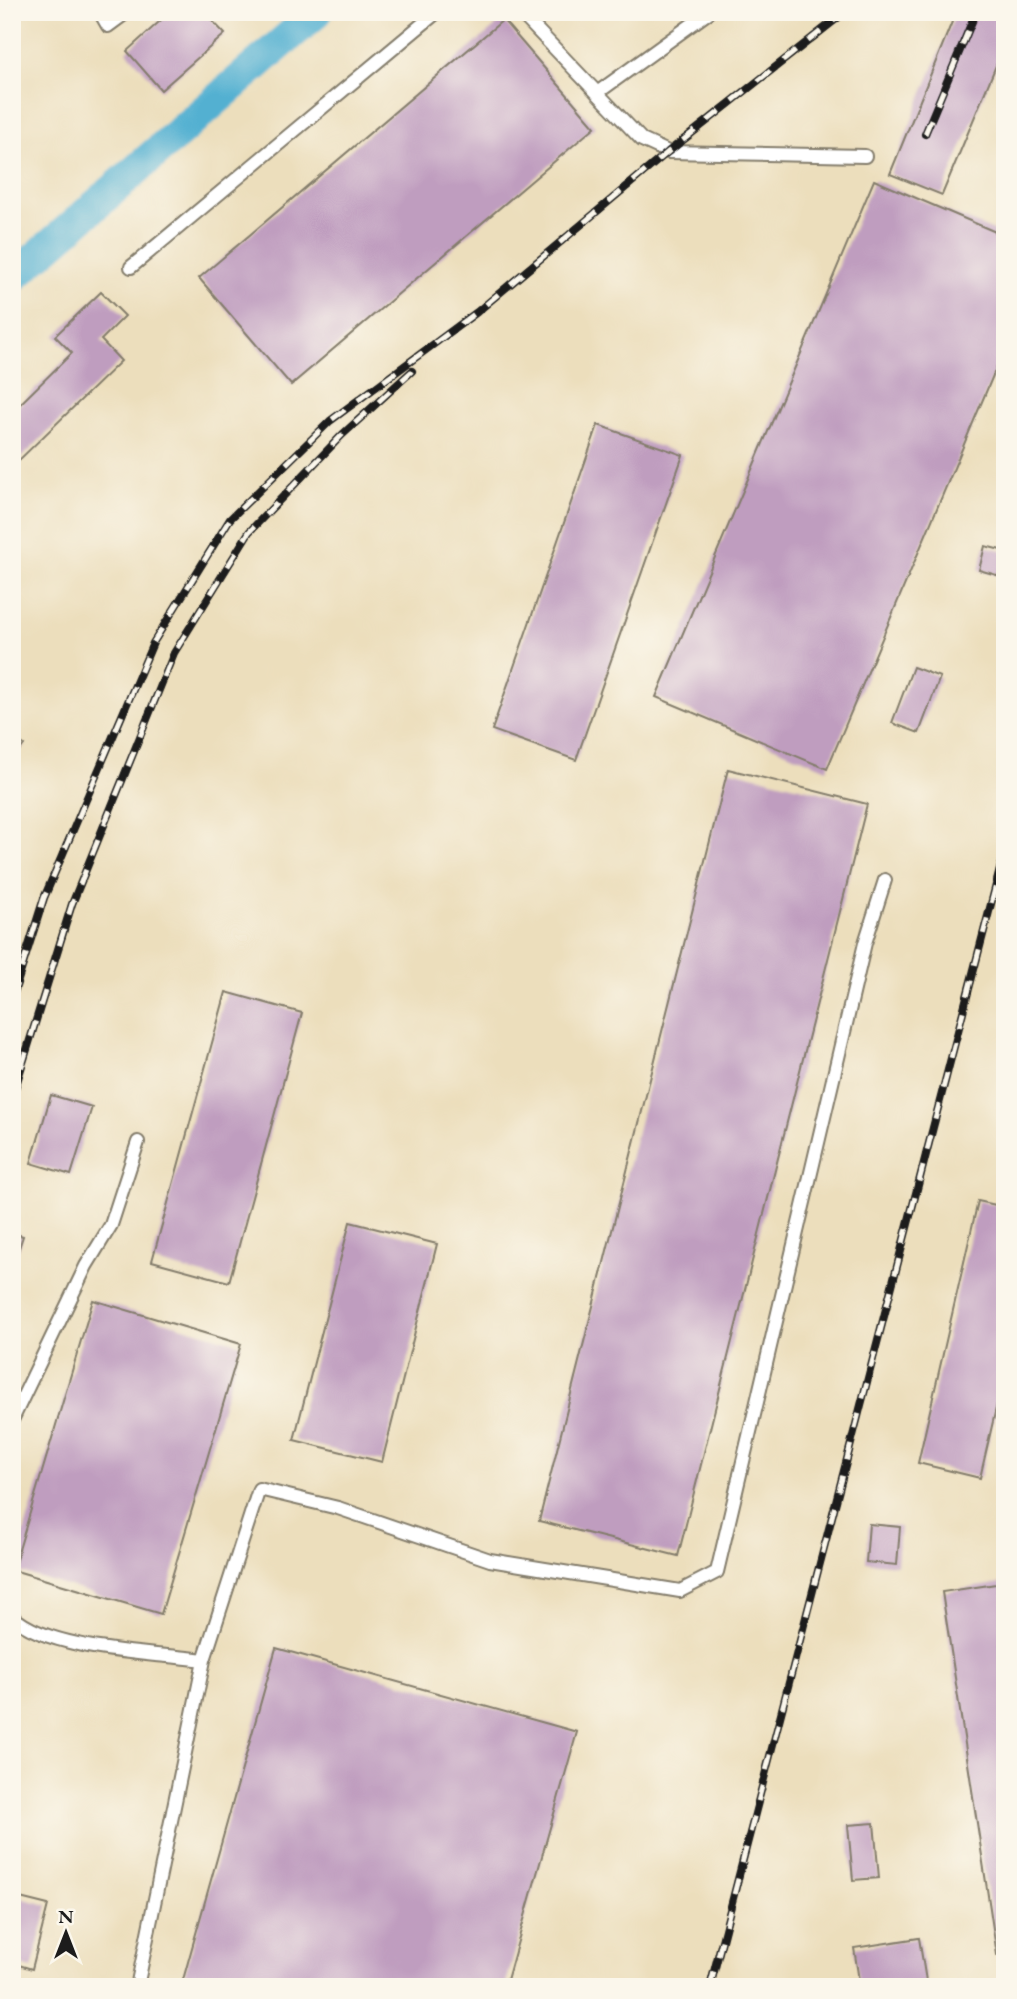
<svg xmlns="http://www.w3.org/2000/svg" width="1017" height="1999" font-family="'EB Garamond',serif">
<rect width="100%" height="100%" fill="#fbf7ec"/>
<filter id="ink" filterUnits="userSpaceOnUse"><feTurbulence type="fractalNoise" baseFrequency=".0143" numOctaves="2"/><feDisplacementMap in="SourceGraphic" scale="14" xChannelSelector="R" yChannelSelector="G"/><feConvolveMatrix kernelMatrix="1 2 1 2 8 2 1 2 1" color-interpolation-filters="sRGB"/></filter>
<filter id="wash" filterUnits="userSpaceOnUse"><feTurbulence type="fractalNoise" baseFrequency=".00686" numOctaves="4" result="noise"/><feDisplacementMap in="SourceGraphic" scale="28" xChannelSelector="R" yChannelSelector="G"/><feGaussianBlur stdDeviation="1.57" result="paint"/><feColorMatrix in="noise" values="0 0 0 0 0 0 0 0 0 0 0 0 0 0 0 0 0 1.4 0 .05"/><feComposite in="paint" operator="in"/></filter>
<g filter="url(#wash)">
<rect width="100%" height="100%" fill="#ecdebc"/>
<g fill="none" stroke-linecap="round" stroke-linejoin="round">
<path stroke="#53b0d1" stroke-width="32" d="M 12,278 L 317,12"/>
</g>
<g id="blocks">
<path fill="#bf9dbf" d="M 170,12 L 204,12 L 225,34 L 161,90 L 127,51 Z
M 956,12 L 1005,12 L 1005,44 L 942,195 L 890,174 Z
M 503,20 L 595,127 L 291,385 L 199,278 Z
M 874,180 L 1005,236 L 1005,347 L 827,769 L 656,697 Z
M 101,292 L 125,316 L 101,340 L 121,361 L 12,467 L 12,412 L 72,353 L 55,336 Z
M 598,425 L 683,455 L 576,760 L 492,730 Z
M 985,546 L 1005,551 L 1000,576 L 979,570 Z
M 913,667 L 940,677 L 919,733 L 892,723 Z
M 12,736 L 24,745 L 12,760 Z
M 728,769 L 867,804 L 678,1556 L 539,1521 Z
M 226,992 L 302,1013 L 229,1282 L 152,1261 Z
M 51,1095 L 92,1107 L 71,1175 L 31,1163 Z
M 978,1201 L 1005,1207 L 1005,1369 L 980,1478 L 918,1463 Z
M 350,1222 L 437,1244 L 382,1462 L 294,1440 Z
M 12,1233 L 23,1236 L 13,1266 L 12,1266 Z
M 93,1300 L 241,1344 L 161,1614 L 13,1570 Z
M 869,1524 L 900,1527 L 897,1565 L 866,1562 Z
M 1003,1583 L 1005,1954 L 997,1955 L 942,1592 Z
M 276,1648 L 577,1732 L 505,1987 L 181,1987 Z
M 874,1823 L 879,1878 L 853,1880 L 848,1825 Z
M 12,1896 L 48,1905 L 32,1969 L 12,1963 Z
M 919,1938 L 927,1987 L 860,1987 L 854,1948 Z"/>
</g>
</g>
<g filter="url(#ink)">
<use href="#blocks" fill-opacity="0" stroke="#847d6c" stroke-width="2"/>
<g fill="none" stroke-linecap="round" stroke-linejoin="round">
<g stroke="#847d6c" stroke-width="16">
<path id="lane" d="M 100,12 L 108,26 L 127,12
M 520,12 L 642,140 L 668,152 L 865,156
M 597,93 L 709,12
M 131,267 L 437,12
M 12,1420 L 86,1266 L 111,1225 L 138,1142
M 12,1616 C 49,1651 152,1653 204,1660
M 137,1987 L 204,1660 L 259,1489 L 338,1508 L 490,1560 L 680,1591 L 717,1572 L 865,943 L 885,880"/>
</g>
<use href="#lane" stroke="#fff" stroke-width="12"/>
<g stroke="#1c1c1c" stroke-width="8">
<path id="rail" d="M 925,134 L 976,12
M 12,999 L 44,898 L 153,643 L 230,519 L 330,421 L 477,312 L 668,152 L 845,12
M 12,1098 L 72,904 L 174,653 L 249,532 L 342,435 L 412,371
M 710,1987 L 1005,850"/>
</g>
<use href="#rail" stroke="#fbf7ec" stroke-width="5" stroke-dasharray="16" stroke-linecap="butt"/>
</g>
</g>
<rect width="1017" height="1999" fill="none" stroke="#fbf7ec" stroke-width="42"/>
<g transform="translate(66 1933)" stroke="#fbf7ec" stroke-width="5" paint-order="stroke">
<path d="M0-5L12 26L0 18L-12 26Z" fill="#1c1c1c"/>
<text y="-10" font-size="19" font-weight="bold" text-anchor="middle" fill="#1c1c1c">N</text>
</g>
</svg>
